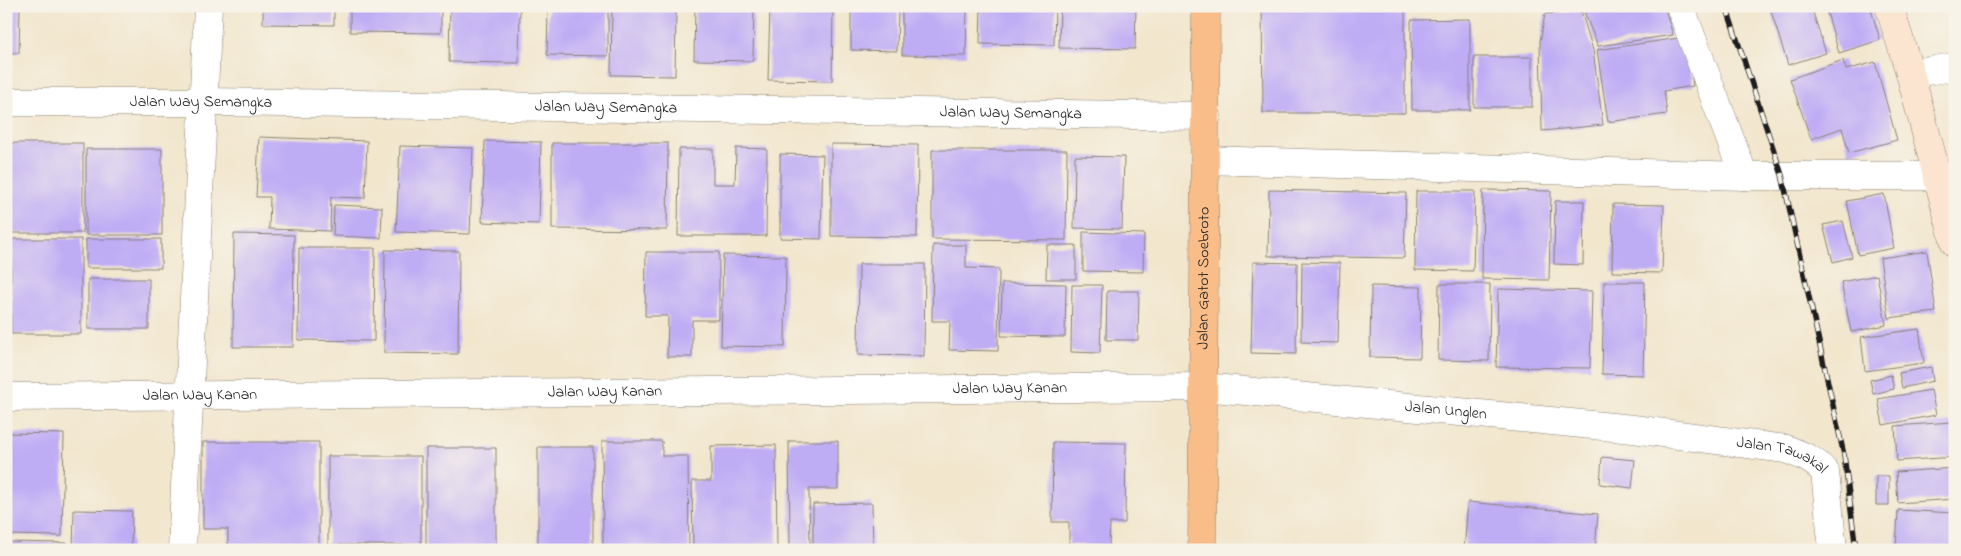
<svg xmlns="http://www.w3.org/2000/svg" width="1961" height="556" font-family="'Indie Flower',sans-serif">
<rect width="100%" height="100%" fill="#f7f3e8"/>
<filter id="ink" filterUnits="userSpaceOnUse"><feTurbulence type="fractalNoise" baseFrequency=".02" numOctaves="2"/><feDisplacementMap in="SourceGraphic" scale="10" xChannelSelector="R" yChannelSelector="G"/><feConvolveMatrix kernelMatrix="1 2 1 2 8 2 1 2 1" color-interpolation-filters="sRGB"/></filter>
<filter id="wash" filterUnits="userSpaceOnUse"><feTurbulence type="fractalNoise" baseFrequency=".0096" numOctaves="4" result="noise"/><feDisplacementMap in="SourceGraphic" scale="20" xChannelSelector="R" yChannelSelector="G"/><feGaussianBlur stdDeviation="1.12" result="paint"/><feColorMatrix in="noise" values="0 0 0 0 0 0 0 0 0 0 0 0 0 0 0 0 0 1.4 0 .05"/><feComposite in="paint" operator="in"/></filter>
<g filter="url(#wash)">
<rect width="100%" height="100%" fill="#f2e6cd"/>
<g id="blocks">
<path fill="#beacf5" d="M 6,6 L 20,6 L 19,53 L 6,53 Z
M 154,6 L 179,6 L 179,9 L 154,9 Z
M 263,6 L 334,6 L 334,25 L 263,24 Z
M 350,6 L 441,6 L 441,33 L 350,32 Z
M 450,6 L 520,6 L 519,63 L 449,62 Z
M 548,6 L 608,6 L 608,56 L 547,55 Z
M 612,6 L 676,6 L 675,76 L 611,75 Z
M 695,6 L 754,6 L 753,61 L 694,60 Z
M 770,6 L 833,6 L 832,81 L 768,80 Z
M 851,6 L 898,6 L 897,51 L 851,50 Z
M 902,6 L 967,6 L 966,56 L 902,55 Z
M 981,6 L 1055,6 L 1054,45 L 980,44 Z
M 1060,6 L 1136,6 L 1135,49 L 1059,48 Z
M 1262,6 L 1405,6 L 1405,113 L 1263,113 Z
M 1585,6 L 1664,6 L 1673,35 L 1598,46 L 1582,7 Z
M 1777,6 L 1811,6 L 1826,53 L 1788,65 L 1770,8 Z
M 1825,6 L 1870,6 L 1880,40 L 1839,53 Z
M 1581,11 L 1593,50 L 1603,125 L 1542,131 L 1540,42 L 1545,14 Z
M 1470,19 L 1470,110 L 1412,110 L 1411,20 Z
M 1686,37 L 1693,86 L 1664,91 L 1667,114 L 1608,122 L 1597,50 Z
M 1474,57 L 1532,57 L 1532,107 L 1474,107 Z
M 1843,60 L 1846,70 L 1875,62 L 1897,140 L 1849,153 L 1842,128 L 1811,139 L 1790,79 Z
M 259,137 L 367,141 L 365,198 L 331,197 L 330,231 L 269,229 L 270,197 L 256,197 Z
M 485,141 L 541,142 L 539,224 L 482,222 Z
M 10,143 L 83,143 L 83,233 L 10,233 Z
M 552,143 L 668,143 L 667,230 L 552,229 Z
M 831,144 L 918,145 L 917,237 L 831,236 Z
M 400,146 L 473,148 L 470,234 L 396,232 Z
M 736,148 L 767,149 L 766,236 L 678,236 L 679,149 L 713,149 L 713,184 L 735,184 Z
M 86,149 L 162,149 L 162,235 L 86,235 Z
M 932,150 L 1067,150 L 1066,240 L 932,239 Z
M 780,154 L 823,155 L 821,239 L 780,238 Z
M 1075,156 L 1124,157 L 1122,229 L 1074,228 Z
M 1269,190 L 1406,193 L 1404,258 L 1268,256 Z
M 1483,190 L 1551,191 L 1549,280 L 1482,279 Z
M 1416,191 L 1475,191 L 1473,271 L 1415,270 Z
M 1884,194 L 1894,248 L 1858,255 L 1847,201 Z
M 1555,201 L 1584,201 L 1583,265 L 1554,264 Z
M 1613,204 L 1664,205 L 1662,273 L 1612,272 Z
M 334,205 L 382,207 L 381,238 L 333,236 Z
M 1843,221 L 1852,257 L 1833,262 L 1823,225 Z
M 1083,232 L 1144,234 L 1143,272 L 1083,271 Z
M 234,234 L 294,235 L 293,347 L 233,347 Z
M 11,239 L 81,239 L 81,334 L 11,334 Z
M 86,239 L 161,239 L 161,268 L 86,268 Z
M 933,245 L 966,245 L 966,268 L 999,269 L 998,351 L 949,350 L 950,321 L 932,321 Z
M 1047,245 L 1076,245 L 1076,279 L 1046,279 Z
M 299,248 L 375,248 L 374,341 L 298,340 Z
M 385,250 L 459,251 L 458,354 L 384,353 Z
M 1927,251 L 1936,312 L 1889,318 L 1880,258 Z
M 646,252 L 719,252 L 719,320 L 692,320 L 692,357 L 667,357 L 668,316 L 645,316 Z
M 723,255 L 786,256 L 785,347 L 721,346 Z
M 1253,262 L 1297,263 L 1296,354 L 1251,353 Z
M 1302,262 L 1340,263 L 1338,343 L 1301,342 Z
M 859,264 L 925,264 L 924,356 L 858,355 Z
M 1877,275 L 1886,325 L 1851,332 L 1841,282 Z
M 88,279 L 149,279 L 149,329 L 88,329 Z
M 1604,282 L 1645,282 L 1643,375 L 1602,374 Z
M 1002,283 L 1066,284 L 1065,337 L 1001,336 Z
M 1439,284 L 1490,284 L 1489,361 L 1438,360 Z
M 1072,285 L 1102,285 L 1100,353 L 1071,352 Z
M 1371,286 L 1421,287 L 1420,358 L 1370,357 Z
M 1498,289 L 1592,291 L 1590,368 L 1496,367 Z
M 1107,291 L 1139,291 L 1138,340 L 1106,340 Z
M 1919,329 L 1924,363 L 1865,371 L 1861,337 Z
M 1931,367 L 1933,381 L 1902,388 L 1899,373 Z
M 1891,375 L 1894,389 L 1873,394 L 1870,380 Z
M 1931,390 L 1936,415 L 1883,425 L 1878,399 Z
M 1952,422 L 1955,457 L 1897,461 L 1895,426 Z
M 6,433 L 64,434 L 62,536 L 6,535 Z
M 602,441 L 662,441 L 662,456 L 688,456 L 689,550 L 603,550 Z
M 789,441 L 838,441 L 838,489 L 809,489 L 810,548 L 790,548 Z
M 203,442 L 319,442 L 319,550 L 228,550 L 228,529 L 203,529 Z
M 1053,442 L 1126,443 L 1125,523 L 1110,523 L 1109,546 L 1069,545 L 1069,522 L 1052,522 Z
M 776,445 L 777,550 L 693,550 L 692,481 L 711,481 L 711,446 Z
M 538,447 L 593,447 L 593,550 L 538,550 Z
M 426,448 L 496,448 L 496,550 L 426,550 Z
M 328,456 L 421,456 L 421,545 L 328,545 Z
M 1602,457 L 1635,460 L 1632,488 L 1600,484 Z
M 1955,468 L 1955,499 L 1898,503 L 1896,472 Z
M 1876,476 L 1889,476 L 1889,505 L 1876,505 Z
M 1468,502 L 1598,514 L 1595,550 L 1464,550 Z
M 872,503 L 873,550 L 813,550 L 813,504 Z
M 74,510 L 132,511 L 131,550 L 73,550 Z
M 1898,510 L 1955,513 L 1955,550 L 1896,550 Z
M 6,542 L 67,543 L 67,550 L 6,550 Z"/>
</g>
</g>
<g filter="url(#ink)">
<use href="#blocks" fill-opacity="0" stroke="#878174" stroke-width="1"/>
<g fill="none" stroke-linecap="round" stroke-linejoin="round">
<g stroke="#878174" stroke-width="29">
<g id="street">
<path d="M 1680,6 L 1744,176"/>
<path d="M 1910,73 L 1955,67"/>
<path id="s1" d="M 6,102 L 204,102 L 1207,116"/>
<path d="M 1206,160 L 1744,176 L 1938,176"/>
<path id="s2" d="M 6,397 L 1204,387 L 1633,429 L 1786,449 C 1801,455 1814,459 1825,472 L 1833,550"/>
<path d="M 182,550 L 208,6"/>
</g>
</g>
<g stroke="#878174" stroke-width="29">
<path id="secondary" d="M 1889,6 L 1910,73 L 1955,243"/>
</g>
<g stroke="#878174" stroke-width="29">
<g id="primary">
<path id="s3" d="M 1202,550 L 1206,6"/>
</g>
</g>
<use href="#street" stroke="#fff" stroke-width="28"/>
<use href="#secondary" stroke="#fce5d0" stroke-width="28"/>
<use href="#primary" stroke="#f8bd89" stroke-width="28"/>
<g stroke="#1c1c1c" stroke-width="5.5">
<path id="rail" d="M 1726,6 L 1782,175 L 1844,455 L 1856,550"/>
</g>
<use href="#rail" stroke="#f7f3e8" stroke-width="4" stroke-dasharray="11" stroke-linecap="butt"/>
</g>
</g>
<g text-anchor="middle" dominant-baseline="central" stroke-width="4" stroke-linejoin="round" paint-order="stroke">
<g font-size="16" fill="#1c1c1c" stroke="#f7f3e8">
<text stroke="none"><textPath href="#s1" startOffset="195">Jalan Way Semangka</textPath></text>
<text stroke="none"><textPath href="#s1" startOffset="600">Jalan Way Semangka</textPath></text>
<text stroke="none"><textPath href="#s1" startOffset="1005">Jalan Way Semangka</textPath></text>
<text stroke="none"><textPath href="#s3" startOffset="272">Jalan Gatot Soebroto</textPath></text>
<text stroke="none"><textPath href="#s2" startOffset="1004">Jalan Way Kanan</textPath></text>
<text stroke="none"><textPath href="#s2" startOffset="599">Jalan Way Kanan</textPath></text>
<text stroke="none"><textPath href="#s2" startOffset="194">Jalan Way Kanan</textPath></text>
<text stroke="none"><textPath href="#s2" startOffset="1441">Jalan Unglen</textPath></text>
<text stroke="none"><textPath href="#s2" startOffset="1781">Jalan Tawakal</textPath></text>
</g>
</g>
<rect width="1961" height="556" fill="none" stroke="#f7f3e8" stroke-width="25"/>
</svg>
